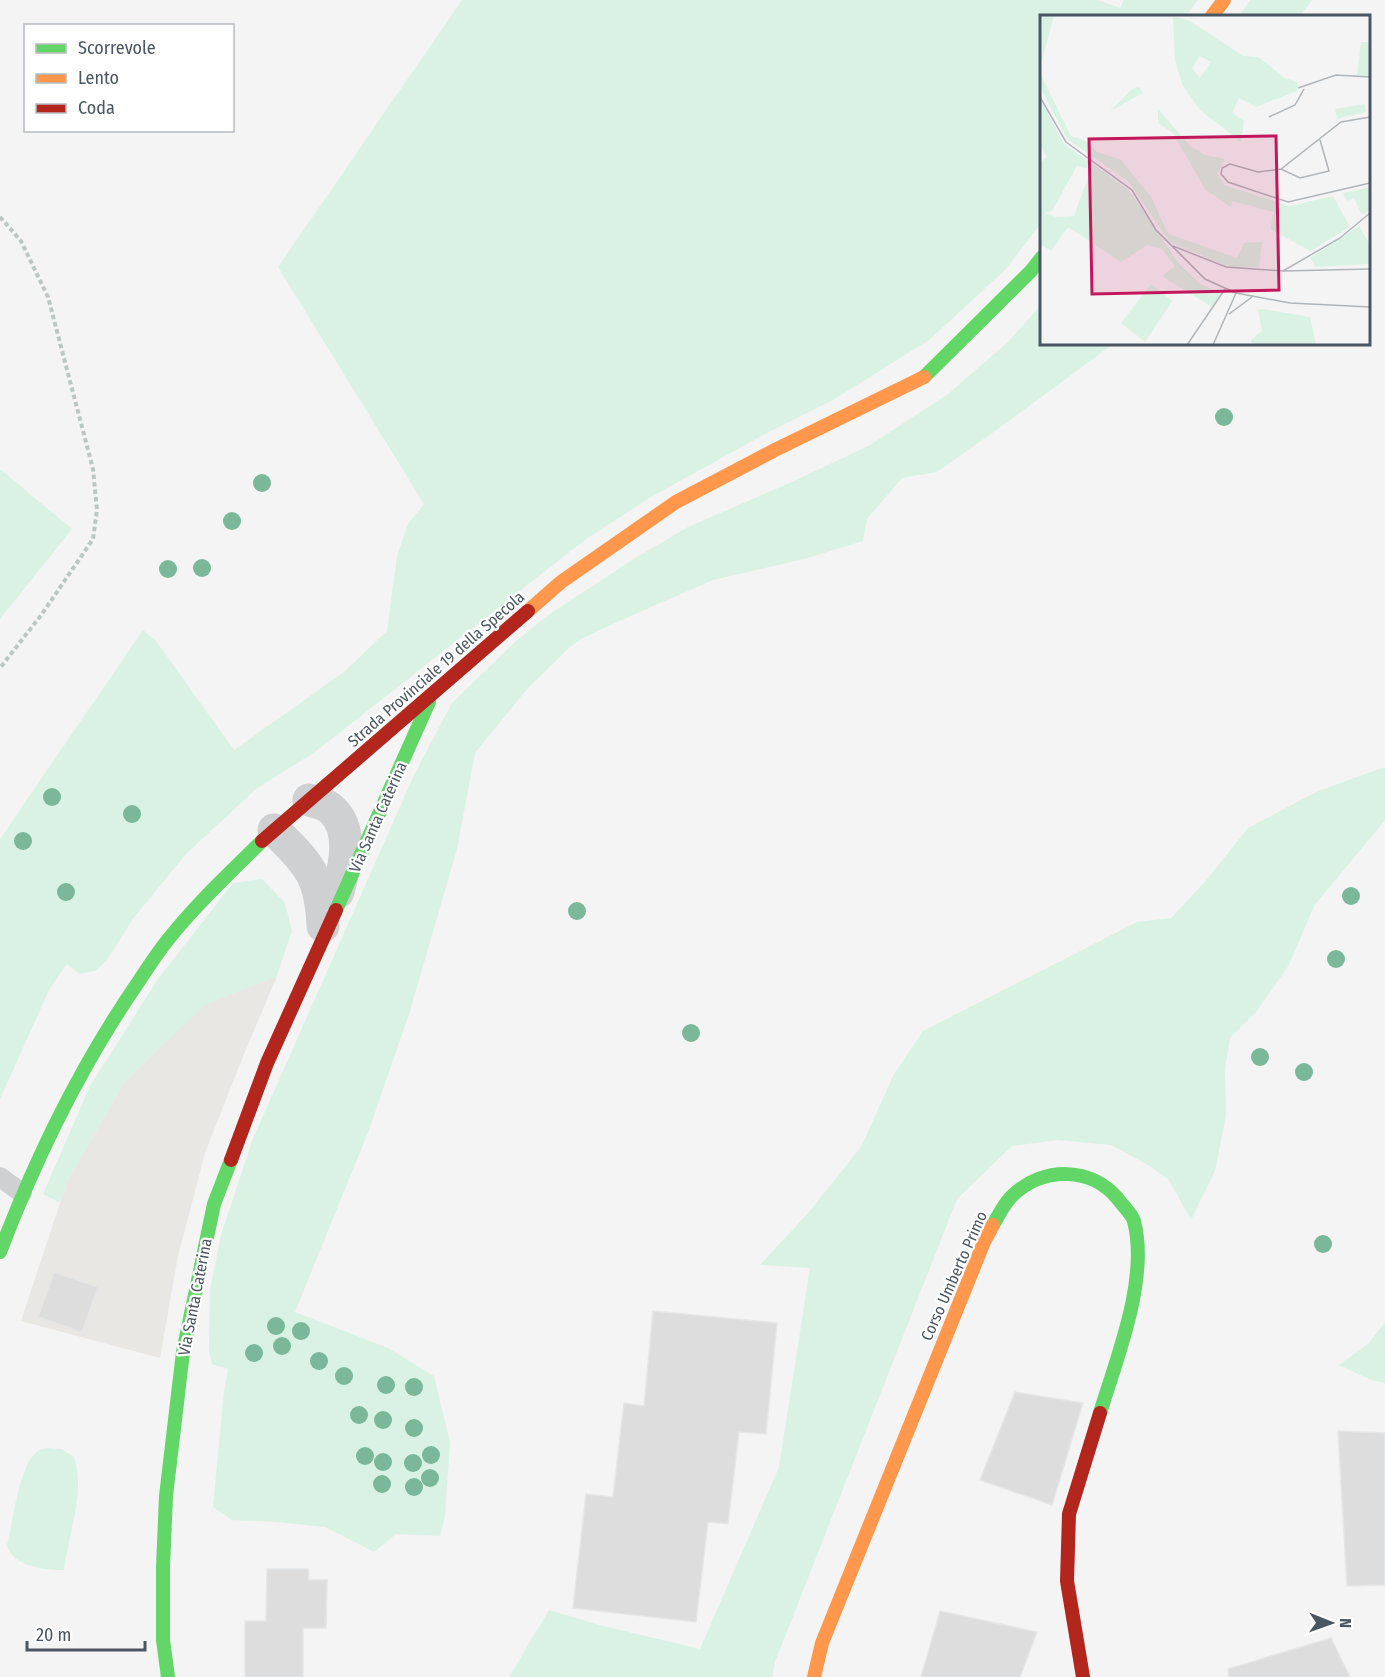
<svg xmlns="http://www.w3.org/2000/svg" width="1385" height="1677" font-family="'Fira Sans Condensed',sans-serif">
<rect width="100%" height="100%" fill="#f4f4f4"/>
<path fill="#e8e7e3" d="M 277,976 L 242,1059 L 205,1153 L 178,1256 L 160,1358 L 21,1321 L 67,1182 L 125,1081 L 205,1004 Z"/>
<path fill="#d9f2e3" d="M 462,0 L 1098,0 L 1120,8 L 1124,0 L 1198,0 L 1186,16 L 1042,16 L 1041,223 L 1005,270 L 929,340 L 833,400 L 765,434 L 651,497 L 586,539 L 315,752 L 256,789 L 186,854 L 132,920 L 107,960 L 95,971 L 79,974 L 67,964 L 50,988 L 0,1099 L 0,839 L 143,630 L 156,641 L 234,750 L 344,672 L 387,631 L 397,556 L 408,524 L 424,504 L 278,267 Z
M 1250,0 L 1312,0 L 1300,16 L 1239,16 Z
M 1041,305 L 1042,344 L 1113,344 L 1002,426 L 937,472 L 902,478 L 867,519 L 863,541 L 804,559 L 713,580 L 617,622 L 581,639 L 569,648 L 527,689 L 475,753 L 457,849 L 410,1011 L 369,1130 L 295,1312 L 388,1348 L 434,1376 L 450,1442 L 445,1517 L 440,1536 L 396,1534 L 374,1552 L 325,1527 L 277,1522 L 232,1520 L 213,1507 L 224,1391 L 228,1369 L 212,1364 L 209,1351 L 210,1290 L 221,1235 L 252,1141 L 414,775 L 452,703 L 516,641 L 551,613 L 632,560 L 688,527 L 794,481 L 870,445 L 948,394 L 1008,342 Z
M 0,469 L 72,529 L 0,619 Z
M 1385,767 L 1385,820 L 1314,906 L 1289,965 L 1257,1011 L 1230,1038 L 1225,1069 L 1226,1115 L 1215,1171 L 1191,1220 L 1169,1180 L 1148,1165 L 1111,1145 L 1058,1140 L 1012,1146 L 957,1199 L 775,1662 L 772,1677 L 509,1677 L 549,1610 L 599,1625 L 700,1649 L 779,1467 L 810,1268 L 760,1265 L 809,1212 L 861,1147 L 894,1074 L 923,1031 L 1137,922 L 1171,918 L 1204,883 L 1248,828 L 1318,791 Z
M 262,879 L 285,903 L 292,931 L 277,976 L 205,1005 L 125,1081 L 67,1182 L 60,1203 L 43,1194 L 90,1086 L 158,979 L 233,883 Z
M 1385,1322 L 1385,1383 L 1371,1380 L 1339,1365 L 1368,1344 Z
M 47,1448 L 61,1449 L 74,1457 C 86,1494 68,1533 64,1570 C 45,1570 13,1567 7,1545 C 13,1522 19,1464 38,1451 C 41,1449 44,1449 47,1448 Z"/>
<path fill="#ddddde" stroke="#e5e6e7" stroke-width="1.5" d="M 54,1272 L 98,1287 L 82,1332 L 38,1317 Z
M 653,1311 L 777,1323 L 766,1434 L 739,1432 L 728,1524 L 708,1522 L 696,1622 L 573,1608 L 586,1494 L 613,1497 L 624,1403 L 644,1406 Z
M 1015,1392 L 1083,1403 L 1052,1505 L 980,1480 Z
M 1338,1431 L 1385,1433 L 1385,1585 L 1347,1586 Z
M 267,1569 L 308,1569 L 309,1580 L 327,1580 L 326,1628 L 303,1628 L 303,1677 L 245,1677 L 245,1621 L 266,1621 Z
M 940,1611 L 1037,1632 L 1020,1677 L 921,1677 Z
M 1331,1638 L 1350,1677 L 1229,1677 L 1228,1669 Z"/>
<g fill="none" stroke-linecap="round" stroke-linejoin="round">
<path stroke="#bcc7c4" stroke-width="4" stroke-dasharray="4.5 3" stroke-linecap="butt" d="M 0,217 L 21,241 L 48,297 L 93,469 L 97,510 L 93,539 L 42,614 L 0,668"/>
<path stroke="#ced0d2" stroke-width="20" d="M 0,1177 L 22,1193"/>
<path stroke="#ced0d2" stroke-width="33" d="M 309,800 C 316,802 326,804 331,809 C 354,829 345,866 338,892
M 274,830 C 309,864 321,876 323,926"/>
<path stroke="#63d668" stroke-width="14" d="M 924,377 L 1031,271 L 1042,257
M 336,910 L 429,702
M 993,1225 C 999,1215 1004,1203 1013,1195 C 1044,1166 1092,1167 1118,1199 C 1123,1206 1132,1214 1134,1221 C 1149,1279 1117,1357 1100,1413
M 0,1252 C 36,1157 81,1065 139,981 C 149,966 159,950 171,936 C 198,902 231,872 262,841
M 168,1677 L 163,1640 L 163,1567 L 166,1496 L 183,1352 L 214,1204 L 231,1160"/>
<path stroke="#ff974d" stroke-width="14" d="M 1212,16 L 1224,0
M 528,611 L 561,582 L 676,502 L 775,450 L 924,377
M 814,1677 L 822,1643 L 984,1242 L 993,1225"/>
<path stroke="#b3261e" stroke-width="14" d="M 262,841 L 528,611
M 231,1160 L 267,1063 L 336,910
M 1083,1677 L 1067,1581 L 1069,1514 L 1100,1413"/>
</g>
<g fill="#7ab899">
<circle cx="1224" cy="417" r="9"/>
<circle cx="262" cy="483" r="9"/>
<circle cx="232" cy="521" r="9"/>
<circle cx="202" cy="568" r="9"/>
<circle cx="168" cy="569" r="9"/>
<circle cx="52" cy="797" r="9"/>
<circle cx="132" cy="814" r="9"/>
<circle cx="23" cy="841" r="9"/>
<circle cx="66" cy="892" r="9"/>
<circle cx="1351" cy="896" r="9"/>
<circle cx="577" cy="911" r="9"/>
<circle cx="1336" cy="959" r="9"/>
<circle cx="691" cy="1033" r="9"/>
<circle cx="1260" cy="1057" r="9"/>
<circle cx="1304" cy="1072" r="9"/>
<circle cx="1323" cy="1244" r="9"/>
<circle cx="276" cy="1326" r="9"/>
<circle cx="301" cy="1331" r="9"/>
<circle cx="282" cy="1346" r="9"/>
<circle cx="254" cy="1353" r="9"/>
<circle cx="319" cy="1361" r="9"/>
<circle cx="344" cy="1376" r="9"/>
<circle cx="386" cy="1385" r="9"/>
<circle cx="414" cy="1387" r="9"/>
<circle cx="359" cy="1415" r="9"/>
<circle cx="383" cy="1420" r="9"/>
<circle cx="414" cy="1428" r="9"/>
<circle cx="431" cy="1455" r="9"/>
<circle cx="365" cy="1456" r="9"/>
<circle cx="383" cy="1462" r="9"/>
<circle cx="413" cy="1463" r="9"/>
<circle cx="430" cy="1478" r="9"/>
<circle cx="382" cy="1484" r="9"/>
<circle cx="414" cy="1487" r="9"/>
</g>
<g text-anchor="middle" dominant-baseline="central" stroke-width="4.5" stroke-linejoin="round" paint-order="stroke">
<g font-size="16" fill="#4a5661" stroke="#fff">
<text transform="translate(436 669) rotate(-41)">Strada Provinciale 19 della Specola</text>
<text transform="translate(378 817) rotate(-66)">Via Santa Caterina</text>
<text transform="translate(954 1276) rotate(-66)">Corso Umberto Primo</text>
<text transform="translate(195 1297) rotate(-79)">Via Santa Caterina</text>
</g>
</g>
<g transform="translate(1040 15)">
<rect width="330" height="330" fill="#f4f4f4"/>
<path d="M 0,0 L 13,0 L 13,5 L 0,52 ZM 133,1 L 150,6 L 203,41 L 218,42 L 245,63 L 258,67 L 257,76 L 216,92 L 199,83 L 192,98 L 204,106 L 201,127 L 160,95 L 142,69 L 135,45 ZM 160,41 L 171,47 L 160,63 L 152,53 ZM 321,27 L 330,27 L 330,62 L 317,61 ZM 0,58 L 31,121 L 44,125 L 57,137 L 81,145 L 111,182 L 128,219 L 197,243 L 204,228 L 222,227 L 219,252 L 189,252 L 130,227 L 88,166 L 27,124 L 0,72 ZM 99,72 L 103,78 L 70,96 L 92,74 ZM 0,84 L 24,129 L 88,174 L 139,249 L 160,269 L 181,278 L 172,292 L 122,261 L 135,251 L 122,234 L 107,230 L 81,247 L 28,212 L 11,236 L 0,229 L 0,149 L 6,142 L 0,127 ZM 37,151 L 51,154 L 34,201 L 16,202 L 5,198 L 12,196 ZM 325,89 L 326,97 L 297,104 L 295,94 ZM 118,94 L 150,131 L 165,140 L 185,144 L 177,159 L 184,170 L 249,191 L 293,181 L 310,212 L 270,236 L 230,214 L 234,197 L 192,186 L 191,192 L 165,174 L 133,118 L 118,108 ZM 330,172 L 330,195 L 322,200 L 314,183 L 307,186 L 303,178 ZM 319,211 L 330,230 L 330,249 L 276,252 L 270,243 ZM 111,269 L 132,286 L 105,327 L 81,308 ZM 223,294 L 270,302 L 276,330 L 212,330 L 211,325 L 222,316 L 218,295 Z" fill="#d9f2e3" fill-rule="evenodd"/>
<path fill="none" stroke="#b0b5b9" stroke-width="1.5" d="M 258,73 L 296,60 L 330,62M 0,82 L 26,127 L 92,175 L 116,215 L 165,264 L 196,278 L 250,288 L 330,292M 229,102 L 255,90 L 264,74M 330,102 L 301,107 L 241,154 L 218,157 L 190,149 L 182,153 L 181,159 L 188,167 L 248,187 L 330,168M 241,154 L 260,163 L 289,156 L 280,125M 133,231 L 186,252 L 243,256 L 300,223 L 330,198M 243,256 L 330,254M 189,299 L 212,282M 147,330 L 185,274M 173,330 L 196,278"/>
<path fill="#c2185b" fill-opacity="0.15" stroke="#c2185b" stroke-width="3" d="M 236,121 L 239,275 L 52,279 L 49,124 Z"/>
<rect width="330" height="330" fill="none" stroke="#4a5661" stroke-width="3"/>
</g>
<rect x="24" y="24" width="210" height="108" fill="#ffffff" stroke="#b7bbc0" stroke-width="1.5"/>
<rect x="36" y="44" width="30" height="9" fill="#63d668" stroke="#b7bbc0" stroke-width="1.5"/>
<text x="78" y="54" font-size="18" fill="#4a5661">Scorrevole</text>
<rect x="36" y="74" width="30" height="9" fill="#ff974d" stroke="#b7bbc0" stroke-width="1.5"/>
<text x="78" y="84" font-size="18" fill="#4a5661">Lento</text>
<rect x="36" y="104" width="30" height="9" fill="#b3261e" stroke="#b7bbc0" stroke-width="1.5"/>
<text x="78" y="114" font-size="18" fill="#4a5661">Coda</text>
<g transform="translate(1331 1623) rotate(91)" stroke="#ffffff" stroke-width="4.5" paint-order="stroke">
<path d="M0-4.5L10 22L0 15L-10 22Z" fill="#4a5661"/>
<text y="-9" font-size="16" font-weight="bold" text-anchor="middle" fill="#4a5661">N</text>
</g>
<path d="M27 1641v9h118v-9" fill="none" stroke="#4a5661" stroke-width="3"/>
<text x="36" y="1641" font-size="18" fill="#4a5661" stroke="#ffffff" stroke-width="4.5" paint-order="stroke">20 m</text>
</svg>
